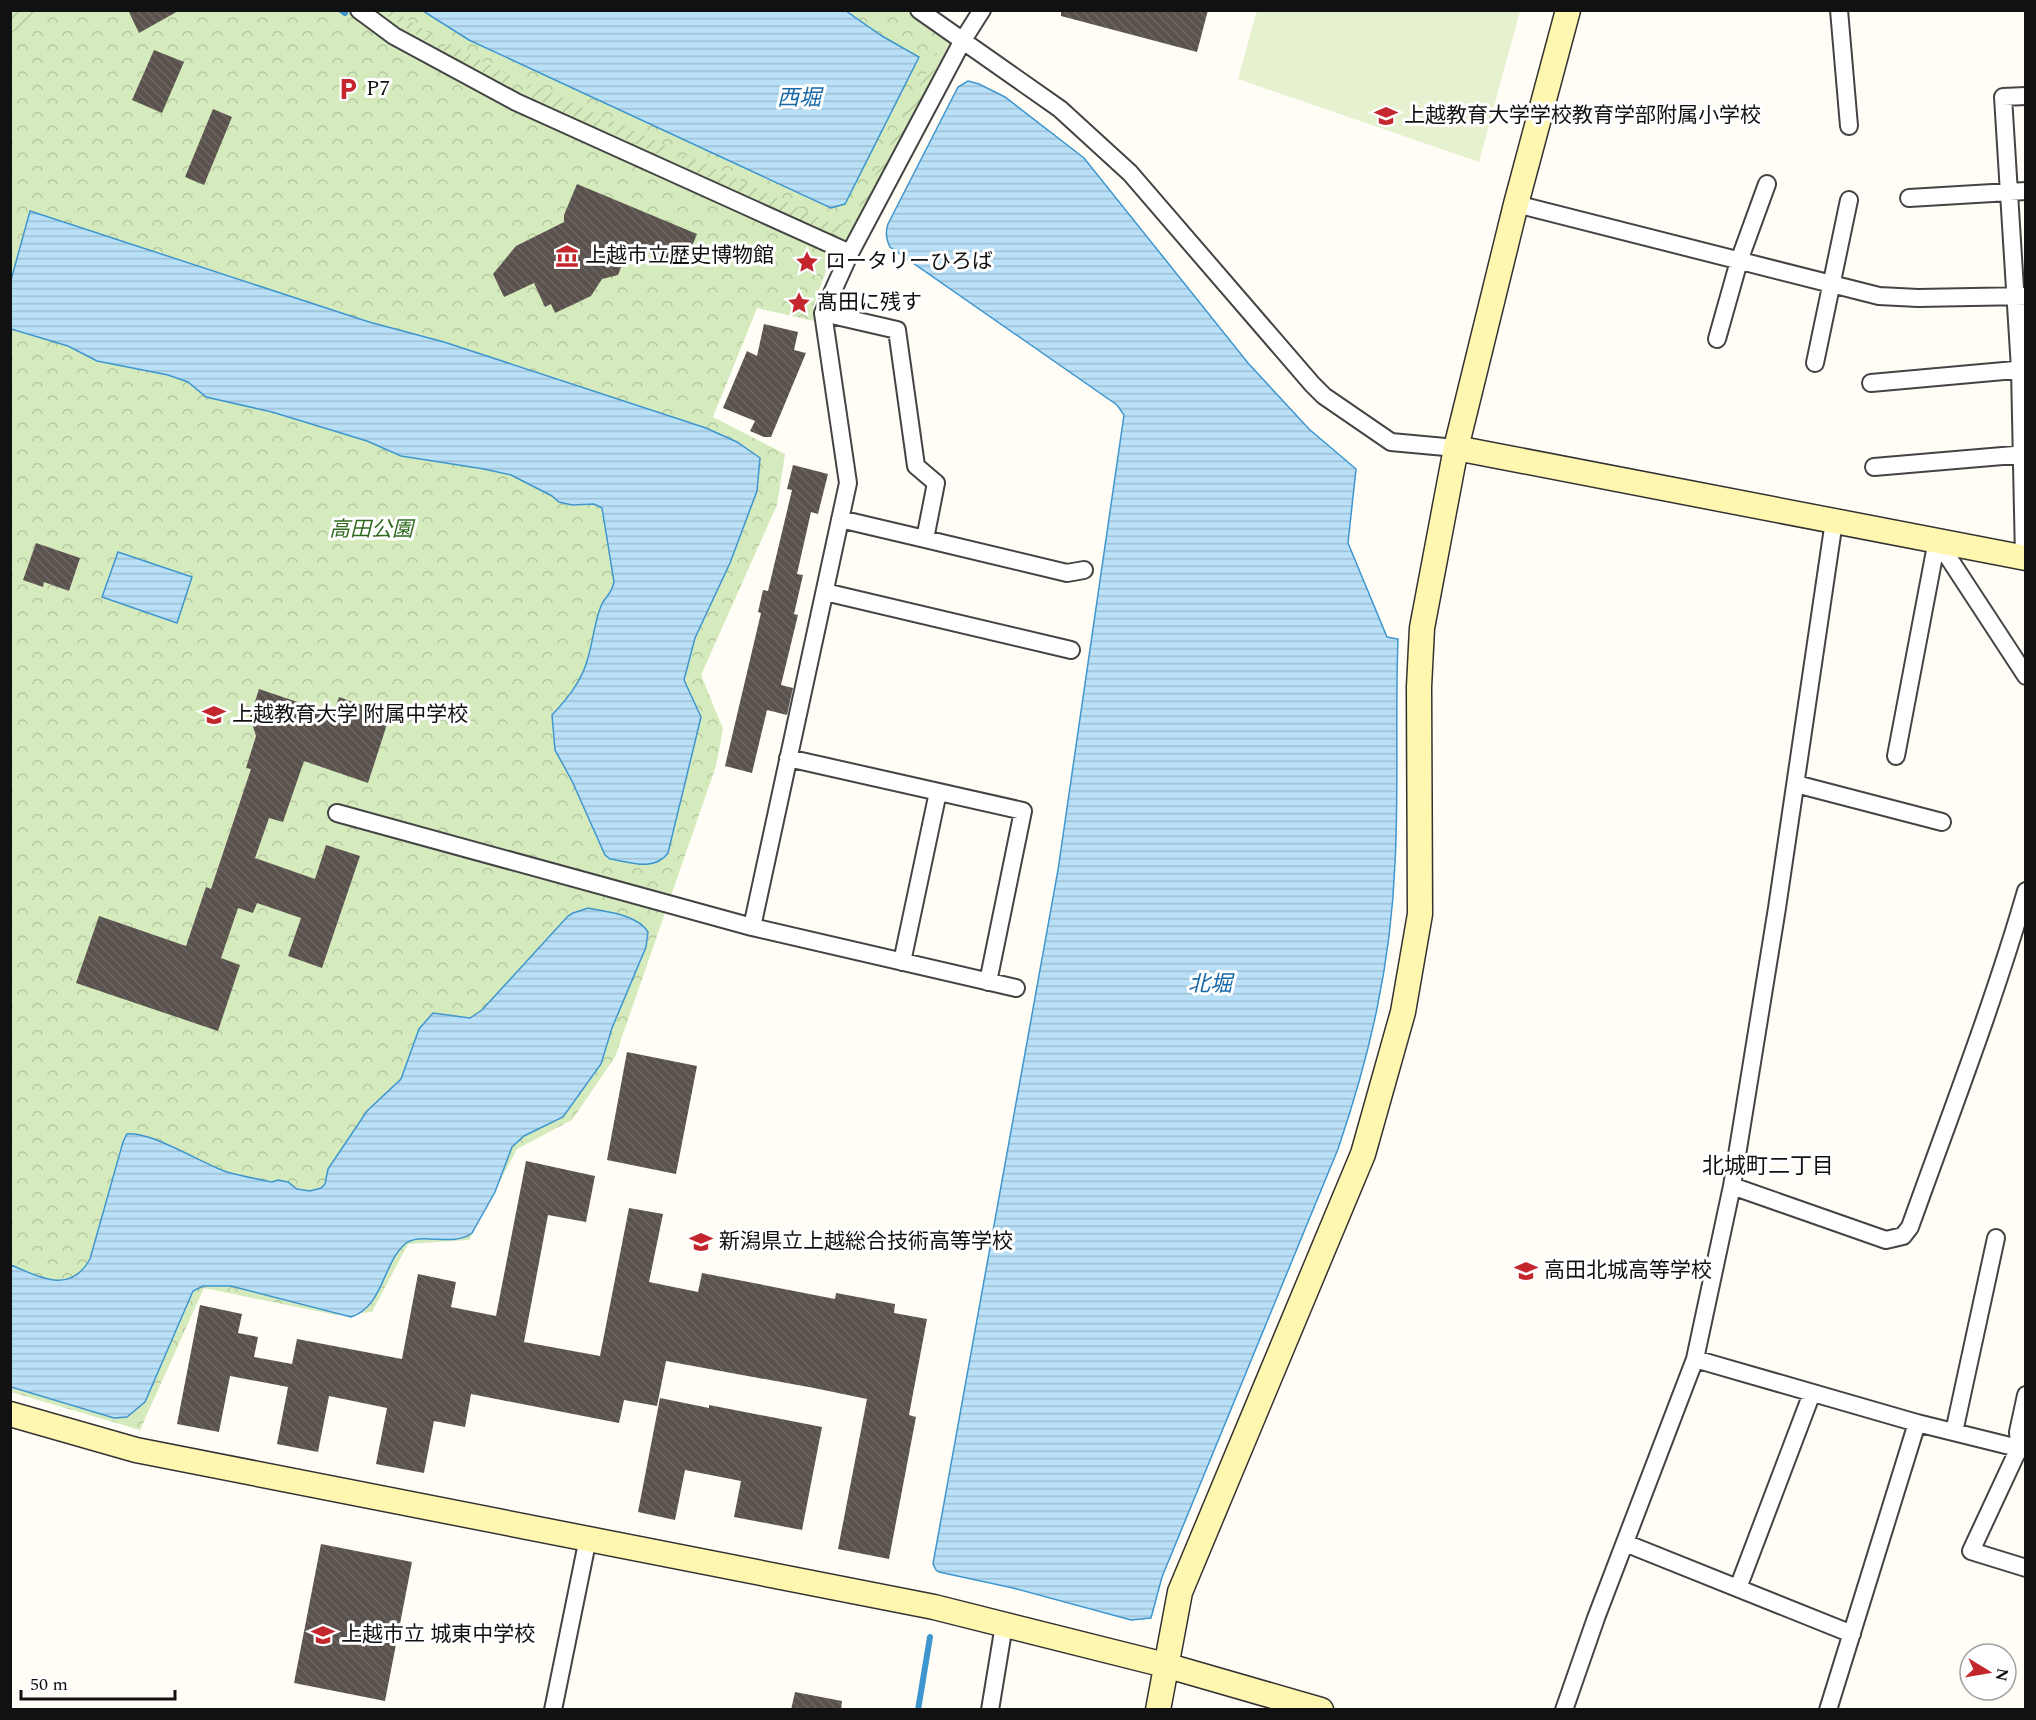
<svg xmlns="http://www.w3.org/2000/svg" width="2036" height="1720" font-family="Spectral,'Noto Sans JP',serif">
<defs>
<pattern id="park-crowns" width="20" height="18" patternUnits="userSpaceOnUse" patternTransform="scale(1.5)"><rect width="20" height="18" fill="#d5ebbd"/><path d="M2 6a3 3 0 1 1 6 0M12 15a3 3 0 1 1 6 0" fill="none" stroke="#b6c8a1"/></pattern>
<pattern id="garden-furrows" width="10" height="10" patternUnits="userSpaceOnUse" patternTransform="scale(1.5)"><rect width="10" height="10" fill="#d5ebbd"/><path d="M-1 1l2-2M0 10L10 0M9 11l2-2" fill="none" stroke="#b6c8a1"/></pattern>
<pattern id="water-rules" width="6" height="5" patternUnits="userSpaceOnUse" patternTransform="scale(1.5)"><rect width="6" height="5" fill="#b9e0f7"/><path d="M0 2.5h6" fill="none" stroke="#9ebfd3"/></pattern>
<pattern id="building-back-hatch" width="6" height="6" patternUnits="userSpaceOnUse" patternTransform="scale(1.5)"><rect width="6" height="6" fill="#5a524d"/><path d="M-1 5l2 2M0 0l6 6M5-1l2 2" fill="none" stroke="#6d6662"/></pattern>
</defs>
<rect width="100%" height="100%" fill="#fffdf5"/>
<path fill="url(#park-crowns)" d="M 905,10 L 951,40 L 856,227 L 830,260 L 813,307 L 814,321 L 757,308 L 713,417 L 785,454 L 777,505 L 701,675 L 723,729 L 716,766 L 615,1057 L 572,1120 L 517,1149 L 469,1240 L 408,1244 L 372,1312 L 336,1315 L 204,1288 L 140,1430 L 11,1392 L 10,11 Z"/>
<path fill="url(#garden-furrows)" d="M 11,10 L 34,10 L 34,11 C 32,24 23,31 11,32 Z
M 380,11 L 394,11 L 432,35 L 432,38 L 428,42 Z
M 448,43 L 513,77 L 512,85 L 509,86 L 444,51 L 445,44 Z
M 936,53 L 942,56 L 890,158 L 888,158 L 885,155 Z
M 532,84 L 601,116 L 600,124 L 596,127 L 527,95 L 526,91 L 528,86 Z
M 612,121 L 669,147 C 670,152 670,155 665,157 L 608,131 L 609,123 Z
M 686,155 L 833,224 L 847,224 L 851,222 L 882,162 L 887,164 L 856,225 L 844,231 L 829,233 L 681,165 L 682,157 Z"/>
<path fill="#e6f2cf" d="M 1257,10 L 1520,11 L 1479,162 L 1238,79 Z"/>
<path fill="url(#water-rules)" stroke="#3f96cf" stroke-width="1.5" d="M 423,11 L 846,11 L 882,36 L 919,57 L 845,204 L 831,208 L 469,40 Z
M 968,81 L 979,84 L 1005,97 L 1084,158 L 1248,363 L 1309,429 L 1356,469 L 1348,543 L 1387,637 L 1398,639 C 1395,714 1399,789 1395,863 C 1391,964 1370,1055 1338,1149 L 1162,1577 L 1151,1618 L 1131,1620 L 1013,1588 L 939,1572 L 936,1570 L 933,1564 L 1058,870 L 1124,415 L 1117,405 L 890,247 C 886,239 885,232 888,224 L 958,87 Z
M 30,211 L 369,322 L 444,342 L 706,428 L 737,442 L 760,458 L 757,491 L 730,563 L 695,638 L 684,680 L 701,717 L 668,853 C 654,872 630,862 610,859 L 605,855 L 572,781 L 555,750 L 552,715 C 567,699 581,682 587,661 C 593,643 594,623 601,606 C 605,596 611,596 614,582 L 602,508 L 594,504 L 572,505 L 559,502 L 552,496 L 511,475 L 484,469 L 401,456 L 367,441 L 272,412 L 206,397 L 188,382 L 168,375 L 97,361 L 68,346 L 11,329 L 11,280 Z
M 118,552 L 192,577 L 177,623 L 102,597 Z
M 588,908 C 606,912 637,914 648,932 L 646,947 L 612,1028 L 601,1064 L 563,1117 L 524,1136 L 512,1147 L 495,1192 L 472,1233 C 453,1248 420,1231 405,1244 C 383,1263 383,1307 351,1317 L 231,1286 L 203,1286 L 193,1291 L 145,1402 L 127,1417 L 114,1418 L 11,1387 L 11,1265 C 40,1277 70,1295 90,1259 L 123,1142 L 127,1134 C 149,1130 203,1164 227,1172 C 241,1176 257,1179 272,1182 L 278,1180 L 288,1182 L 297,1189 L 310,1191 L 321,1188 L 325,1184 L 328,1169 L 367,1111 L 401,1079 L 419,1029 L 433,1013 L 470,1018 L 482,1010 L 568,916 L 573,913 Z"/>
<g fill="none" stroke-linecap="round" stroke-linejoin="round">
<path stroke="#3f96cf" stroke-width="6" d="M 341,10 L 345,13
M 918,1710 L 930,1637"/>
</g>
<path fill="url(#building-back-hatch)" d="M 128,10 L 180,10 L 139,33 Z
M 1061,10 L 1208,10 L 1197,52 L 1061,16 Z
M 154,50 L 184,62 L 162,113 L 132,100 Z
M 213,109 L 232,117 L 204,185 L 185,177 Z
M 577,184 L 697,234 L 684,266 L 630,245 L 618,275 L 602,279 L 591,296 L 555,313 L 551,304 L 545,307 L 534,283 L 504,297 L 493,274 L 516,246 L 564,222 L 564,215 Z
M 764,324 L 798,332 L 794,350 L 806,353 L 771,437 L 764,437 L 750,431 L 755,421 L 723,408 L 747,351 L 757,356 Z
M 793,465 L 828,474 L 818,514 L 811,512 L 797,574 L 803,575 L 794,614 L 798,615 L 781,685 L 793,688 L 787,715 L 767,710 L 752,773 L 725,766 L 761,613 L 758,612 L 763,590 L 768,591 L 792,490 L 787,489 Z
M 36,543 L 80,558 L 69,591 L 44,582 L 43,587 L 23,580 Z
M 259,689 L 333,714 L 339,697 L 390,715 L 368,783 L 304,761 L 283,822 L 269,818 L 255,858 L 315,879 L 326,845 L 360,856 L 322,968 L 288,956 L 301,918 L 257,903 L 253,913 L 238,908 L 221,958 L 240,965 L 218,1031 L 76,983 L 99,916 L 186,946 L 206,887 L 211,889 L 251,769 L 246,768 L 256,736 L 250,717 Z
M 627,1052 L 697,1066 L 676,1174 L 607,1160 Z
M 526,1161 L 595,1176 L 586,1222 L 548,1215 L 524,1342 L 600,1356 L 629,1208 L 663,1214 L 649,1282 L 698,1292 L 702,1273 L 835,1299 L 836,1293 L 895,1304 L 894,1313 L 927,1319 L 909,1415 L 916,1417 L 889,1559 L 838,1549 L 867,1399 L 814,1388 L 666,1361 L 657,1406 L 624,1400 L 619,1423 L 471,1394 L 465,1427 L 434,1421 L 424,1473 L 376,1464 L 387,1408 L 329,1396 L 318,1452 L 277,1444 L 288,1387 L 230,1376 L 219,1432 L 177,1424 L 200,1305 L 242,1314 L 238,1333 L 258,1337 L 254,1357 L 292,1364 L 297,1339 L 402,1359 L 418,1274 L 456,1282 L 451,1307 L 496,1316 Z
M 660,1398 L 709,1408 L 709,1405 L 822,1427 L 802,1530 L 734,1517 L 741,1481 L 685,1470 L 675,1520 L 638,1512 Z
M 321,1544 L 412,1562 L 385,1701 L 294,1683 Z
M 795,1692 L 842,1701 L 841,1710 L 791,1710 Z"/>
<g fill="none" stroke-linecap="round" stroke-linejoin="round">
<g stroke="#444" stroke-width="20">
<path id="street" d="M 359,10 L 394,36 L 516,102 L 850,253
M 919,10 L 1060,109 L 1130,173 L 1312,384 L 1324,396 L 1391,442 L 1456,448
M 1839,10 L 1849,126
M 1909,198 L 2026,191
M 1516,204 L 1879,296 L 1918,298 L 2026,296
M 823,313 L 897,330 L 916,466 L 936,483 L 925,539 L 840,519
M 1717,339 L 1739,261 L 1767,184
M 1815,363 L 1849,200
M 1871,383 L 2026,369
M 1874,467 L 2026,454
M 925,539 L 1067,573 L 1084,570
M 1937,540 L 2026,676
M 2024,558 L 2020,369 L 2003,97 L 2026,96
M 825,592 L 1071,650
M 1896,756 L 1937,540
M 788,758 L 1023,811 L 988,982
M 1796,784 L 1942,822
M 337,813 L 752,927 L 1016,988
M 752,927 L 848,483 L 823,313 L 850,253 L 963,40 L 982,10
M 902,962 L 938,792
M 1732,1186 L 1886,1240 L 1903,1236 L 1910,1227 C 1950,1115 1993,1005 2026,891
M 1695,1359 L 1917,1423 L 2026,1450
M 2026,1395 L 2018,1432 L 2019,1448 L 1971,1551 L 2026,1568
M 1954,1432 L 1996,1238
M 1625,1543 L 1852,1634
M 1738,1588 L 1812,1393
M 553,1710 L 588,1538
M 990,1710 L 1004,1625
M 1564,1710 L 1596,1618 L 1695,1359 L 1732,1186 L 1777,908 L 1834,521
M 1828,1710 L 1917,1423"/>
</g>
<g stroke="#333" stroke-width="27">
<path id="secondary" d="M 1456,448 L 2026,558
M 10,1414 L 136,1450 L 934,1607 L 1165,1665 L 1321,1710
M 1158,1710 L 1180,1592 L 1363,1154 L 1403,1012 L 1420,914 L 1419,687 L 1422,628 L 1456,448 L 1516,204 L 1568,10"/>
</g>
<use href="#street" stroke="#fff" stroke-width="16"/>
<use href="#secondary" stroke="#fff6b0" stroke-width="24"/>
</g>
<defs>
<g id="parking-bare" transform="scale(1.8)"><path d="M-3.5-5.5H1a3.5 3.5 0 0 1 0 7H-1V5.5H-3.5ZM-1-3.4V-.6H.8a1.4 1.4 0 0 0 0-2.8Z" fill="#c4262e" stroke="#fff" stroke-width="2.5" paint-order="stroke"/></g>
<g id="school-bare" transform="scale(1.8)"><path d="M0-5L7-2L0 1L-7-2ZM-4 1L0 2.5L4 1V4Q0 6-4 4Z" fill="#c4262e" stroke="#fff" stroke-width="2.5" paint-order="stroke"/></g>
<g id="museum-bare" transform="scale(1.8)"><path d="M0-6L6-3V-2H-6V-3ZM-5-1h2V3h-2ZM-1-1h2V3h-2ZM3-1h2V3H3ZM-6 4H6V6H-6Z" fill="#c4262e" stroke="#fff" stroke-width="2.5" paint-order="stroke"/></g>
<g id="sight-bare" transform="scale(1.8)"><path d="M0-6L1.8-2.2L6-1.7L2.9 1.2L3.7 5.4L0 3.3L-3.7 5.4L-2.9 1.2L-6-1.7L-1.8-2.2Z" fill="#c4262e" stroke="#fff" stroke-width="2.5" paint-order="stroke"/></g>
</defs>
<g fill-rule="evenodd">
<use href="#parking-bare" x="348" y="89"/>
<use href="#school-bare" x="1386" y="116"/>
<use href="#museum-bare" x="567" y="256"/>
<use href="#sight-bare" x="807" y="262"/>
<use href="#sight-bare" x="799" y="303"/>
<use href="#school-bare" x="214" y="715"/>
<use href="#school-bare" x="701" y="1242"/>
<use href="#school-bare" x="1526" y="1271"/>
<use href="#school-bare" x="323" y="1635"/>
</g>
<g text-anchor="middle" dominant-baseline="central" stroke-width="6" stroke-linejoin="round" paint-order="stroke">
<g font-size="21" fill="#111" stroke="#fff" text-anchor="start">
<text x="366" y="89">P7</text>
<text x="1404" y="116">上越教育大学学校教育学部附属小学校</text>
<text x="585" y="256">上越市立歴史博物館</text>
<text x="825" y="262">ロータリーひろば</text>
<text x="817" y="303">髙田に残す</text>
<text x="232" y="715">上越教育大学 附属中学校</text>
<text x="719" y="1242">新潟県立上越総合技術高等学校</text>
<text x="1544" y="1271">高田北城高等学校</text>
<text x="341" y="1635">上越市立 城東中学校</text>
</g>
<g font-size="21" font-style="italic" fill="#2f6b1f" stroke="#fff">
<text x="371" y="530">高田公園</text>
</g>
<g font-size="22" font-style="italic" fill="#1768a6" stroke="#fff">
<text x="799" y="98">西堀</text>
<text x="1210" y="984">北堀</text>
</g>
<g font-size="22" fill="#111" stroke="#fff">
<text x="1768" y="1166">北城町二丁目</text>
</g>
</g>
<rect width="2036" height="1720" fill="none" stroke="#111111" stroke-width="24"/>
<g transform="translate(1988 1672) rotate(101)"><circle r="28" fill="#ffffff" stroke="#a0a0a0" stroke-width="1.5"/>
<path d="M0-4.5L10 22L0 15L-10 22Z" fill="#c4262e"/>
<text y="-9" font-size="16" font-weight="bold" text-anchor="middle" fill="#111111">N</text>
</g>
<path d="M21 1690v9h154v-9" fill="none" stroke="#111111" stroke-width="3"/>
<text x="30" y="1690" font-size="18" fill="#111111" stroke="#ffffff" stroke-width="4.5" paint-order="stroke">50 m</text>
</svg>
